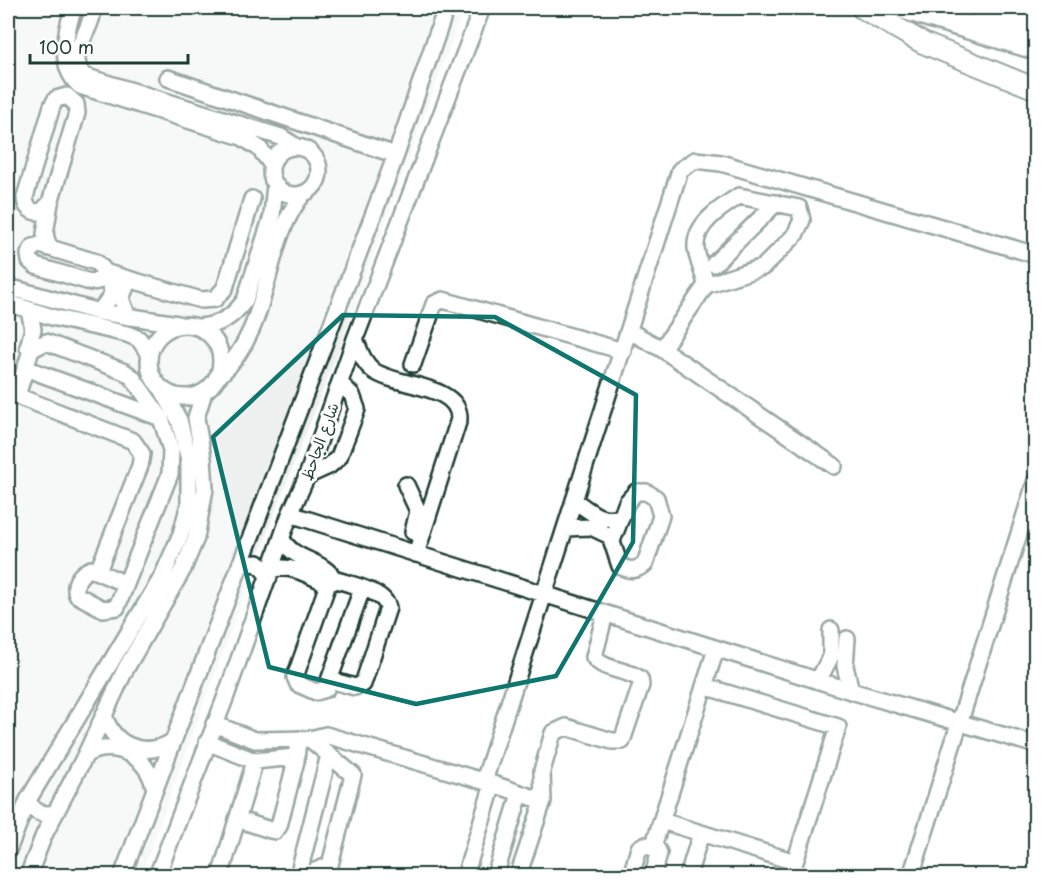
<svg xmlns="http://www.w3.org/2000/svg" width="1043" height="883" font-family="'Playpen Sans','Playpen Sans Arabic',sans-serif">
<rect width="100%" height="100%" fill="#fff"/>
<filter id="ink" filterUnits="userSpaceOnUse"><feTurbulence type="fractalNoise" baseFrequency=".0167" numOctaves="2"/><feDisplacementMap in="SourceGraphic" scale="12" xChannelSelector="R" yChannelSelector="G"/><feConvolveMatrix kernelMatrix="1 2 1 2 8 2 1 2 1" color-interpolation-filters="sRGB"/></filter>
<g filter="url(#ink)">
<path fill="#eef1f0" d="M 8,8 L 464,8 L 341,344 L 272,520 L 141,875 L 8,875 Z"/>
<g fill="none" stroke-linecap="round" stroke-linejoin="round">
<g stroke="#1f3d34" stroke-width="20">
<path id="minor" d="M 74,8 C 65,31 58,68 80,86 L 242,137 L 259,148 L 272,165
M 93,8 C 93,31 64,55 84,76 L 281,137 L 297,147
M 168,78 L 396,155
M 67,96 L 76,104 L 77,113 L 50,203 L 41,212 C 31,213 25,207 25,197 L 52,106 L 56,99 Z
M271 171a24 24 0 1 1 48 0a24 24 0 1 1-48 0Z
M 40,245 L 96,262 L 103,269 L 103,276 L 98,281 L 90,282 L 36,266 L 30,261 L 29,254 L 33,247 Z
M 49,248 L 45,234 L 50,203
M 714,264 L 776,203
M 104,272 L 201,300 L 215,299 L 225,288 L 252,199
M 8,287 L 99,312 L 178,324
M 8,303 L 52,317 L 127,334 L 139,339 L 149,354
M 29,310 L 33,329 L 28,347 L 31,350
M 99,312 L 112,295 L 110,274
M 128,317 L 121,298 L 129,280
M149 361a36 36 0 1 1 72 0a36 36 0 1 1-72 0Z
M 199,327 C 220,325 233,317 245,300 L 272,216 L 275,184
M 629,331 L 662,349 L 834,466
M 355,339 C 360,351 363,363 374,371 C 397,387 460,384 459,419 L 416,554
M 662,349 L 706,285 L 763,267 L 795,235 L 802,220 L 799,208 L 739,196 C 722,207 694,224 696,248 C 697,260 704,273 706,285
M 413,364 L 434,304 L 443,300 L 623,351
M 25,368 L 161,418
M 218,377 C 275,326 260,245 304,193
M 307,476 L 329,466 L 339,457 L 357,409 L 352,395 L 340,383
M 406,485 L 418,511 L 413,532
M 574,500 C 589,511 601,523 620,517
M 290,514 L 851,691 L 1036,745
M 565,528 L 591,527 L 610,536 L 620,566 C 630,571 635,571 645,564 L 661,516 L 656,498 L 646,492 L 636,492 L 627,502 L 612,541
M 282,539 C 293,561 321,558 335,580
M 241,564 L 258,563 L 269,577
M 91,569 L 126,584 L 117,607 L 103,609 L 77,595 C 73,583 80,573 91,569 Z
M 271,570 C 291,563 310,576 328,584
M 98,571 L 140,466 L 142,454 L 133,441 L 17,396 L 31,350 L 46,342 L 125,372 L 132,377 L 161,418 L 171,450 L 170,474 L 126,584
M 847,639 L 845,666 L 851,691
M 330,680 L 355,687 L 363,684 L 388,608 C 385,591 352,585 337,580 L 328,584 L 295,677 L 298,684 L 316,692 L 326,689 L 362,589
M 818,681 L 831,656 L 831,630
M 104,714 C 112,745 142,758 170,743
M 214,724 L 255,740 L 310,739 L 326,735 L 493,784 L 543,801
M 207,742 L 255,761 L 295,757
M 86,754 C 116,740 146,755 154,786
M 484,781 L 680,170 L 695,160 L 721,163 L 1036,255
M 28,800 C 33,812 42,816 55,813
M 237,819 L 270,830 L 275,831 L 279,826 L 296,761 L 298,739
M 662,821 L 795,862 L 838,727 L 704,686
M 653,847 L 716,649
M 8,850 L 28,800 L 162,577 L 181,534 L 189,504 L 189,460 L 179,420 L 162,389
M 28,876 L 44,835 L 86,754 L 125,670 L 183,569 L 196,538 L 205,489 L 203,458 L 196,418 L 204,392
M 122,876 L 396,155 L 446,8
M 157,876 L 226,696 L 290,514 L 307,476 L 355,339 L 482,8
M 220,876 L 255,761
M 298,876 L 329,755
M 303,876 L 330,865 L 353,775 L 310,739
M 465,876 L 493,784
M 495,876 L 520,794
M 518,876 L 543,801 L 542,771 L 553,733 L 566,727 L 612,741 L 622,741 L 641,685 L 640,679 C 628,669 603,671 594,657 L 605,614
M 631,876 L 639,848 L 644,845 L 657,849 L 659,853 L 653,876
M 688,876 L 701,833
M 911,876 L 1036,480"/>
</g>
<g stroke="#1f3d34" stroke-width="24">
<path id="major" d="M 862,8 L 923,43 L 1036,89
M 1019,8 L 1036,12"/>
</g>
<g stroke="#1f3d34" stroke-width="27">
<path id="highway" d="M 905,8 L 1036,48
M 977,8 L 1036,26"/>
</g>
<use href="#minor" stroke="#fff" stroke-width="15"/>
<use href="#major" stroke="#fff" stroke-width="20"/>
<use href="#highway" stroke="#fff" stroke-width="22"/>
</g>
</g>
<path d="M0 0H1043V883H0ZM 343,315 L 495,317 L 636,395 L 633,542 L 556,676 L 416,704 L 269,667 L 213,437 Z" fill="#fff" fill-opacity=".55" fill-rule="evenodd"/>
<path fill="none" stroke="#0f766e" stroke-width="4.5" stroke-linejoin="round" d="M 343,315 L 495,317 L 636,395 L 633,542 L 556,676 L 416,704 L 269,667 L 213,437 Z"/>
<g text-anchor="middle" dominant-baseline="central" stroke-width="6" stroke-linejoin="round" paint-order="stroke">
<g font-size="15" fill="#1f3d34" stroke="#fff">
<text transform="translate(319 441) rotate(-70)">شارع الجاحظ</text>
</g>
</g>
<rect width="1043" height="883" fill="none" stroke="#fff" stroke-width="30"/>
<rect x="15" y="15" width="1013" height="853" fill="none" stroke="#1f3d34" stroke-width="2" filter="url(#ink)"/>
<path d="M30 54v9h158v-9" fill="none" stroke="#1f3d34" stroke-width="3"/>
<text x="39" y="54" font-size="18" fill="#1f3d34" stroke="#ffffff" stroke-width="4.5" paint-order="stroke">100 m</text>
</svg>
